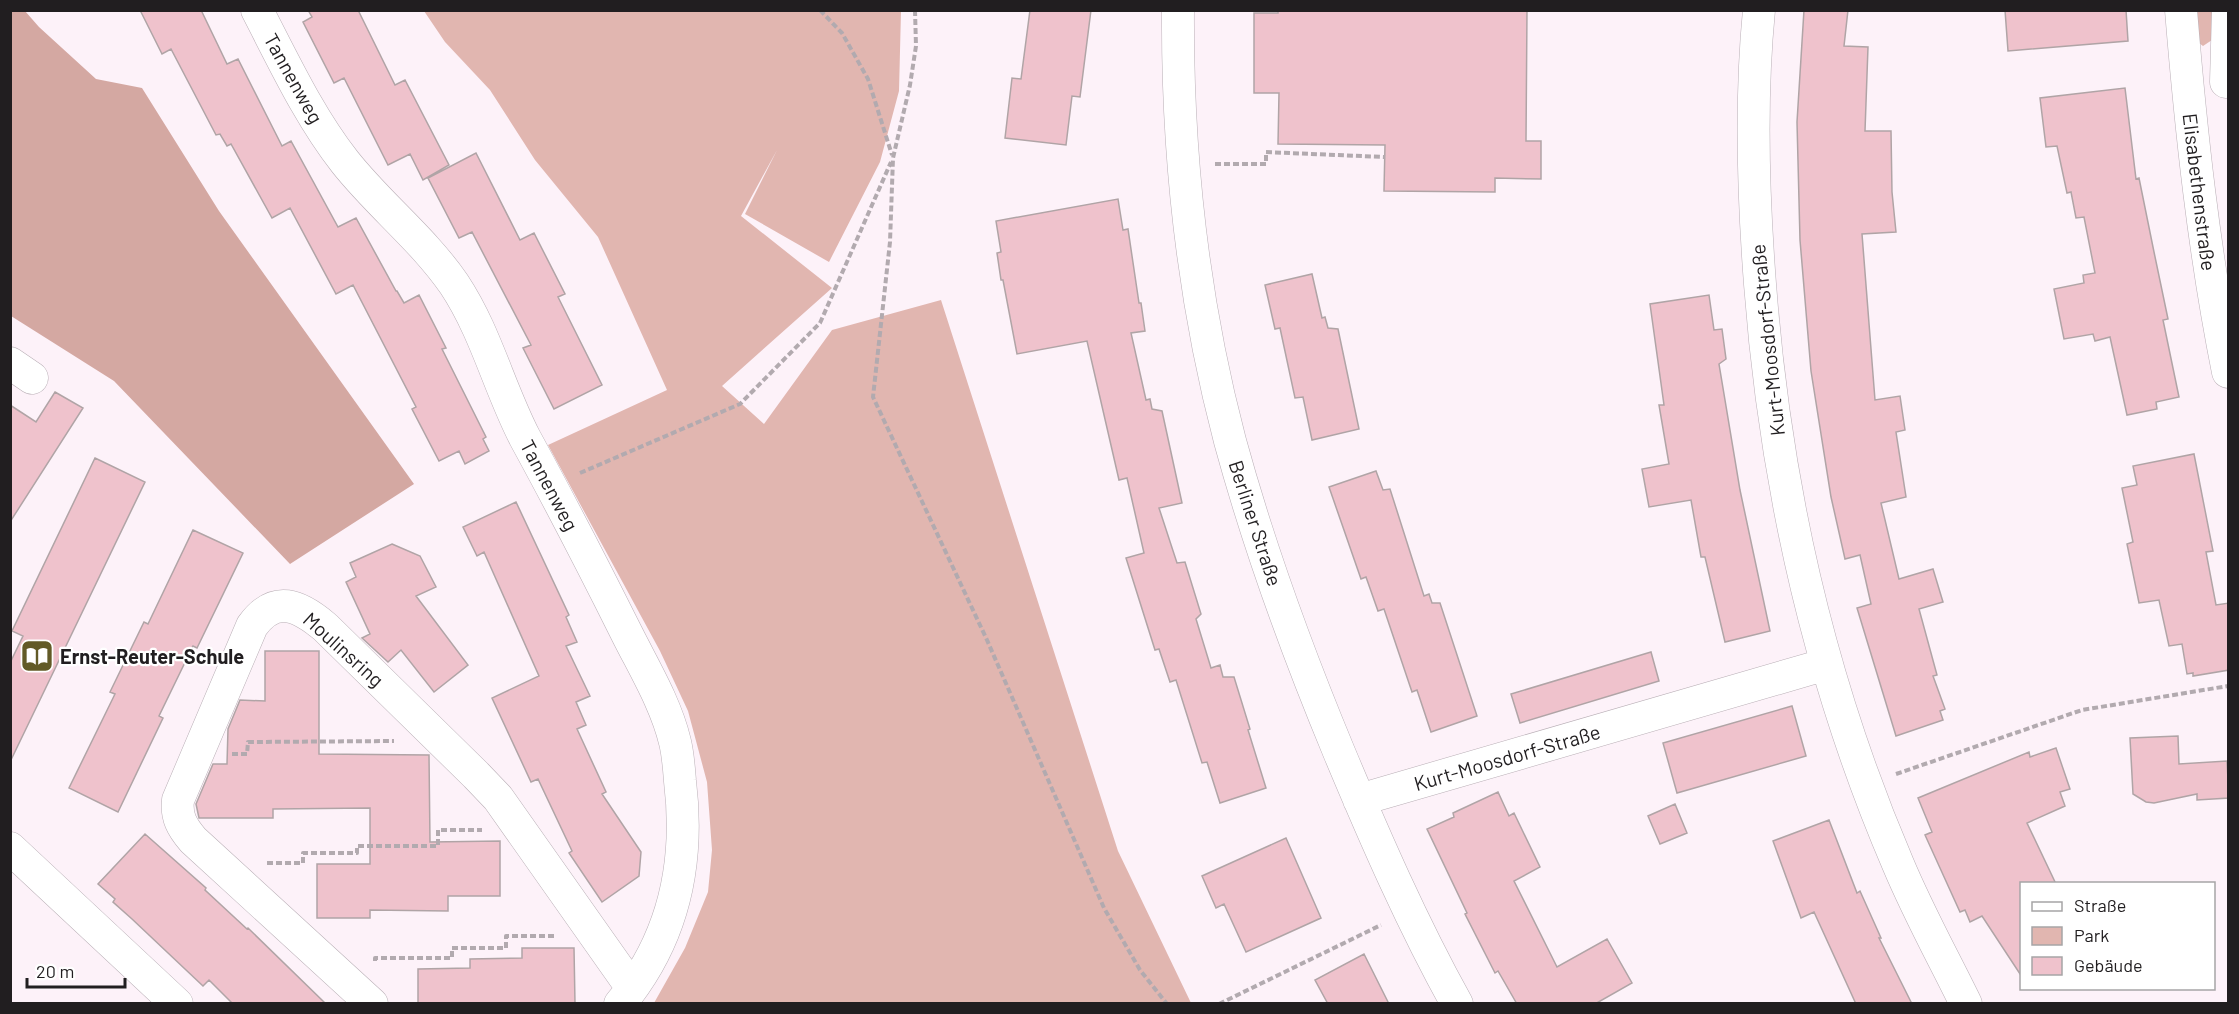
<svg xmlns="http://www.w3.org/2000/svg" width="2239" height="1014" font-family="Barlow,sans-serif">
<rect width="100%" height="100%" fill="#fdf2f9"/>
<path fill="#e1b6b0" d="M 424,11 L 901,11 L 899,91 L 880,162 L 829,262 L 745,214 L 777,150 L 741,216 L 832,288 L 722,386 L 764,424 L 832,330 L 941,300 L 1118,851 L 1191,1003 L 654,1003 L 685,948 L 708,892 L 712,850 L 707,782 L 688,711 L 660,651 L 548,445 L 667,390 L 598,237 L 535,160 L 490,90 L 445,42 Z
M 2195,11 L 2213,11 L 2212,40 L 2203,46 L 2195,40 Z"/>
<path fill="#d4a8a2" d="M 10,11 L 25,11 L 39,27 L 96,79 L 142,88 L 219,211 L 414,484 L 290,564 L 114,381 L 11,316 Z"/>
<path fill="#efc2cc" stroke="#b0a4a6" stroke-width="1.5" d="M 140,10 L 201,10 L 227,64 L 238,59 L 282,146 L 291,141 L 338,227 L 356,218 L 396,291 L 397,291 L 404,303 L 419,295 L 446,348 L 442,349 L 486,437 L 483,439 L 489,451 L 465,464 L 459,451 L 439,461 L 412,409 L 416,407 L 353,285 L 336,294 L 290,208 L 272,218 L 231,144 L 227,146 L 220,134 L 216,135 L 171,49 L 162,54 Z
M 308,10 L 358,10 L 395,85 L 405,80 L 449,165 L 423,180 L 410,154 L 388,165 L 344,78 L 334,83 L 303,22 L 312,17 Z
M 1030,10 L 1091,10 L 1080,97 L 1072,96 L 1066,145 L 1005,138 L 1012,78 L 1021,79 Z
M 1278,10 L 1527,10 L 1526,141 L 1541,141 L 1541,179 L 1495,178 L 1495,192 L 1384,191 L 1385,145 L 1278,144 L 1279,93 L 1254,93 L 1254,13 L 1278,13 Z
M 1804,10 L 1848,10 L 1844,46 L 1868,47 L 1865,131 L 1891,131 L 1892,192 L 1896,232 L 1862,234 L 1875,400 L 1900,396 L 1905,430 L 1896,432 L 1906,497 L 1881,503 L 1899,579 L 1933,569 L 1943,602 L 1919,609 L 1937,675 L 1933,676 L 1945,709 L 1940,711 L 1943,720 L 1896,736 L 1857,608 L 1871,604 L 1860,555 L 1845,559 L 1831,497 L 1811,371 L 1800,240 L 1797,122 Z
M 2005,10 L 2126,10 L 2128,41 L 2008,51 Z
M 2125,88 L 2136,179 L 2139,178 L 2154,252 L 2168,319 L 2163,320 L 2179,397 L 2156,402 L 2157,409 L 2127,415 L 2110,337 L 2095,341 L 2093,334 L 2064,339 L 2054,289 L 2084,283 L 2083,275 L 2095,273 L 2084,217 L 2076,218 L 2071,192 L 2067,193 L 2057,146 L 2046,147 L 2040,98 Z
M 476,153 L 520,240 L 534,233 L 565,294 L 558,297 L 602,385 L 554,409 L 523,348 L 531,345 L 472,232 L 459,238 L 428,178 Z
M 1118,199 L 1123,230 L 1128,229 L 1139,303 L 1141,303 L 1145,331 L 1131,333 L 1146,400 L 1150,399 L 1152,409 L 1162,411 L 1182,503 L 1159,508 L 1177,563 L 1185,562 L 1201,614 L 1196,619 L 1211,668 L 1220,665 L 1223,677 L 1234,677 L 1250,729 L 1248,730 L 1266,788 L 1220,803 L 1207,762 L 1202,763 L 1176,680 L 1170,682 L 1159,649 L 1155,650 L 1126,558 L 1144,553 L 1127,478 L 1119,480 L 1087,341 L 1017,354 L 1003,280 L 1001,280 L 997,253 L 1001,252 L 996,221 Z
M 1312,274 L 1322,318 L 1325,317 L 1328,328 L 1338,329 L 1359,429 L 1312,440 L 1303,397 L 1295,398 L 1280,328 L 1275,329 L 1265,285 Z
M 1709,295 L 1714,330 L 1722,329 L 1726,359 L 1719,364 L 1740,490 L 1770,631 L 1725,642 L 1705,557 L 1701,557 L 1691,500 L 1649,507 L 1642,469 L 1669,464 L 1659,405 L 1664,405 L 1650,304 Z
M 55,392 L 83,408 L 10,522 L 10,405 L 36,422 Z
M 2194,454 L 2213,551 L 2206,552 L 2216,605 L 2229,603 L 2229,670 L 2193,676 L 2193,673 L 2187,674 L 2182,644 L 2169,646 L 2159,600 L 2139,603 L 2127,544 L 2133,542 L 2122,488 L 2137,485 L 2133,466 Z
M 95,458 L 145,482 L 10,762 L 10,663 L 23,636 L 12,631 Z
M 1376,471 L 1383,490 L 1390,489 L 1424,596 L 1429,594 L 1432,603 L 1440,603 L 1477,716 L 1431,732 L 1417,690 L 1412,692 L 1384,609 L 1378,611 L 1366,577 L 1361,579 L 1329,487 Z
M 516,502 L 569,615 L 566,617 L 577,642 L 566,646 L 590,696 L 576,702 L 586,725 L 577,729 L 606,792 L 602,794 L 641,852 L 639,876 L 602,902 L 569,853 L 572,851 L 538,779 L 531,782 L 492,698 L 539,676 L 484,552 L 477,556 L 463,527 Z
M 193,530 L 243,553 L 197,648 L 193,646 L 159,716 L 163,718 L 118,812 L 69,788 L 115,694 L 110,692 L 144,622 L 148,624 Z
M 392,544 L 420,556 L 436,587 L 416,596 L 468,665 L 434,692 L 401,650 L 388,662 L 362,638 L 370,634 L 346,582 L 356,577 L 350,563 Z
M 265,651 L 319,651 L 319,754 L 429,755 L 430,842 L 500,841 L 500,896 L 448,896 L 448,911 L 370,910 L 370,918 L 317,918 L 317,864 L 370,864 L 370,808 L 273,809 L 273,818 L 199,818 L 196,804 L 213,764 L 227,764 L 228,729 L 240,700 L 265,701 Z
M 1651,652 L 1659,681 L 1520,723 L 1511,694 Z
M 1792,706 L 1806,756 L 1677,793 L 1663,743 Z
M 2178,736 L 2179,764 L 2227,761 L 2229,798 L 2197,800 L 2197,794 L 2154,803 L 2146,802 L 2133,794 L 2130,738 Z
M 2056,748 L 2070,789 L 2060,792 L 2065,806 L 2027,823 L 2056,884 L 2022,884 L 2022,977 L 1982,916 L 1970,922 L 1965,910 L 1960,912 L 1925,835 L 1932,832 L 1918,798 L 2029,752 L 2030,757 Z
M 1498,792 L 1509,816 L 1514,813 L 1540,867 L 1514,881 L 1557,967 L 1607,939 L 1632,983 L 1595,1004 L 1517,1004 L 1498,971 L 1495,973 L 1465,914 L 1467,913 L 1427,829 L 1454,817 L 1453,813 Z
M 1675,804 L 1687,833 L 1660,844 L 1648,816 Z
M 1829,820 L 1857,893 L 1860,891 L 1881,938 L 1879,938 L 1912,1004 L 1856,1004 L 1814,912 L 1801,918 L 1773,841 Z
M 145,834 L 206,888 L 205,890 L 247,929 L 248,928 L 326,1004 L 233,1004 L 209,980 L 203,986 L 132,919 L 113,902 L 115,899 L 98,884 Z
M 1286,838 L 1321,918 L 1246,952 L 1224,904 L 1216,908 L 1202,876 Z
M 522,948 L 574,948 L 575,1003 L 418,1004 L 418,969 L 470,968 L 470,959 L 522,958 Z
M 1364,954 L 1389,1004 L 1328,1004 L 1315,980 Z"/>
<g fill="none" stroke-linecap="round" stroke-linejoin="round">
<g stroke="#b9afb6" stroke-width="33">
<path id="minor" d="M 257,10 C 284,62 309,116 345,162 C 379,205 423,239 454,284 C 486,332 499,388 525,438 C 560,502 594,568 627,634 C 644,668 666,704 675,742 C 678,754 679,768 680,781 C 690,863 674,939 620,1004
M 1178,10 C 1177,155 1193,301 1230,441 C 1259,547 1297,651 1339,752 C 1375,838 1412,923 1457,1004
M 1759,10 C 1750,101 1753,193 1760,284 C 1775,483 1819,680 1898,864 C 1918,912 1943,957 1966,1004
M 2181,10 C 2191,132 2204,253 2228,372
M 2226,82 L 2228,10
M 10,363 L 32,378
M 1359,800 L 1827,664
M 10,848 L 177,1004
M 372,1004 L 193,840 C 182,827 176,817 178,800 L 252,626 C 275,594 299,605 325,627 L 476,775 L 498,798 L 632,988"/>
</g>
<path stroke="#b2aaaf" stroke-width="4" stroke-dasharray="6 3" stroke-linecap="butt" d="M 820,10 L 842,33 L 868,79 L 892,155
M 915,10 L 916,46 L 910,85 L 893,158 L 890,242 L 873,397 L 987,640 L 1104,908 L 1140,970 L 1167,1004
M 1215,164 L 1266,164 L 1266,152 L 1385,157
M 580,473 L 740,404 L 820,323 L 891,162
M 232,754 L 247,754 L 248,742 L 394,741
M 1896,774 L 2082,710 L 2228,686
M 267,863 L 303,863 L 303,853 L 357,853 L 357,846 L 438,846 L 438,830 L 482,830
M 375,961 L 375,958 L 452,958 L 452,948 L 506,948 L 506,936 L 556,936
M 1219,1004 L 1381,925"/>
<use href="#minor" stroke="#fff" stroke-width="32"/>
</g>
<defs>
<g id="library-square" transform="scale(1.725)"><rect x="-9" y="-9" width="18" height="18" rx="4" fill="#625a27" stroke="#fff"/><path d="M-6-4Q-3-5.5-.7-3.5V5Q-3 3-6 4ZM6-4Q3-5.5 .7-3.5V5Q3 3 6 4Z" fill="#fff"/></g>
</defs>
<g fill-rule="evenodd">
<use href="#library-square" x="37" y="656"/>
</g>
<g text-anchor="middle" dominant-baseline="central" stroke-width="4.5" stroke-linejoin="round" paint-order="stroke">
<g font-size="20" fill="#211e20" stroke="#fff">
<text transform="translate(294 78) rotate(61)">Tannenweg</text>
<text transform="translate(2200 192) rotate(83)">Elisabethenstraße</text>
<text transform="translate(1767 340) rotate(-96)">Kurt-Moosdorf-Straße</text>
<text transform="translate(550 485) rotate(62)">Tannenweg</text>
<text transform="translate(1256 523) rotate(72)">Berliner Straße</text>
<text transform="translate(344 649) rotate(42)">Moulinsring</text>
<text transform="translate(1507 757) rotate(-16)">Kurt-Moosdorf-Straße</text>
</g>
<g font-size="20" font-weight="bold" fill="#211e20" stroke="#fff" text-anchor="start">
<text x="60" y="656">Ernst-Reuter-Schule</text>
</g>
</g>
<rect width="2239" height="1014" fill="none" stroke="#211e20" stroke-width="24"/>
<rect x="2020" y="882" width="195" height="108" fill="#ffffff" stroke="#a6a5a6" stroke-width="1.5"/>
<rect x="2032" y="902" width="30" height="9" fill="#ffffff" stroke="#a6a5a6" stroke-width="1.5"/>
<text x="2074" y="912" font-size="18" fill="#211e20">Straße</text>
<rect x="2032" y="927" width="30" height="18" fill="#e1b6b0" stroke="#a6a5a6" stroke-width="1.5"/>
<text x="2074" y="942" font-size="18" fill="#211e20">Park</text>
<rect x="2032" y="957" width="30" height="18" fill="#efc2cc" stroke="#a6a5a6" stroke-width="1.5"/>
<text x="2074" y="972" font-size="18" fill="#211e20">Gebäude</text>
<path d="M27 978v9h98v-9" fill="none" stroke="#211e20" stroke-width="3"/>
<text x="36" y="978" font-size="18" fill="#211e20" stroke="#ffffff" stroke-width="4.5" paint-order="stroke">20 m</text>
</svg>
